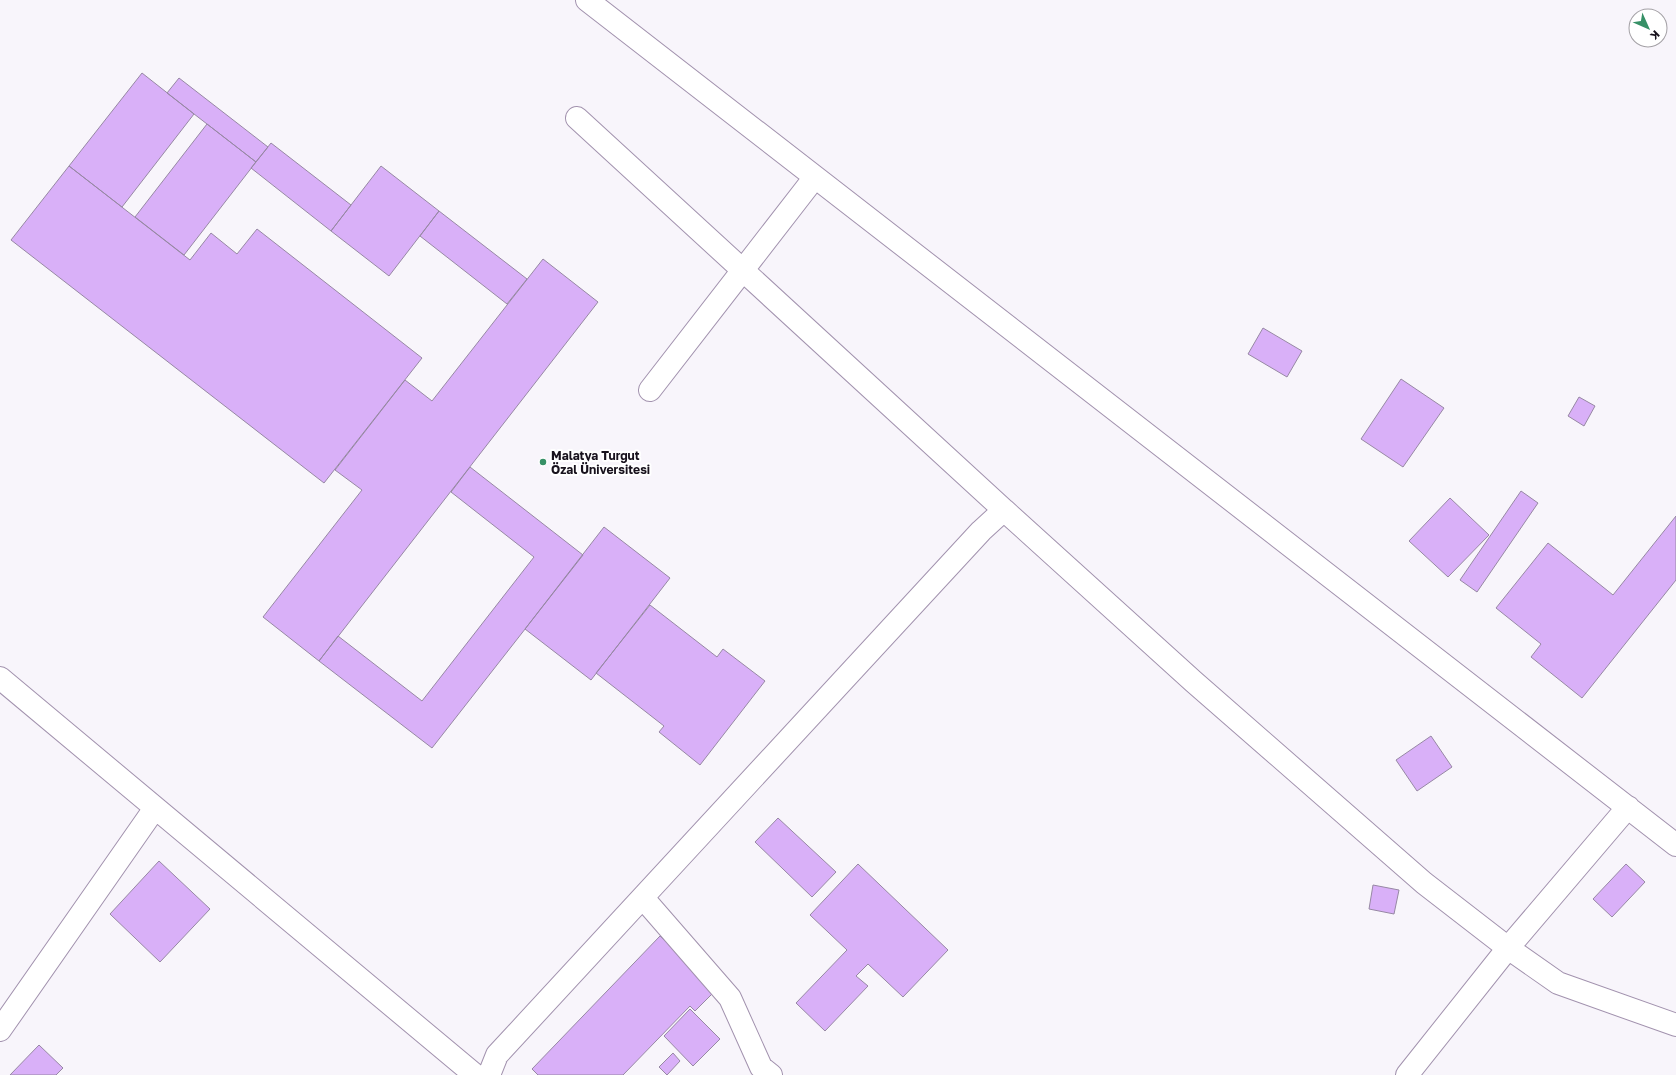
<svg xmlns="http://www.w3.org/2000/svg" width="1676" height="1075" font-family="'Golos Text',sans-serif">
<rect width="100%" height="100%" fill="#f8f5fb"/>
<path fill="#d9b0f8" stroke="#9788a4" d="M 142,73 L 194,114 L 122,207 L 69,166 Z
M 179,78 L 268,147 L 256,162 L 167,93 Z
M 207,124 L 256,162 L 184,255 L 135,217 Z
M 271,143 L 351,205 L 331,231 L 251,168 Z
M 69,166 L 190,260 L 211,233 L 237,254 L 257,229 L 422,358 L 324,483 L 11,240 Z
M 381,166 L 439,211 L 389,276 L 331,231 Z
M 439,211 L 527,279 L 507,304 L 420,236 Z
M 543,259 L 598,302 L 319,661 L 263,617 L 362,490 L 335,470 L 405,380 L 432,401 Z
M 1263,328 L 1302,351 L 1287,377 L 1248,354 Z
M 1401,379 L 1444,408 L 1403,467 L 1361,439 Z
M 1579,397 L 1595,406 L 1584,426 L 1568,416 Z
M 470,467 L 583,555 L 432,748 L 319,661 L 338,636 L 422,701 L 534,557 L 451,492 Z
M 1521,491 L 1538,503 L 1477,592 L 1460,580 Z
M 1450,498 L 1489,535 L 1448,577 L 1409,541 Z
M 1676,516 L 1676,580 L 1582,698 L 1531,657 L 1541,644 L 1496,608 L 1548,543 L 1613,595 Z
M 604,527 L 670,578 L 591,680 L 525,629 Z
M 650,605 L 717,657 L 723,649 L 765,681 L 700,765 L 659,732 L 664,726 L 596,673 Z
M 1431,736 L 1452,767 L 1417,791 L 1396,760 Z
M 778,818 L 836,872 L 812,897 L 755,842 Z
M 159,861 L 210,909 L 160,962 L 110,914 Z
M 858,864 L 948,950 L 903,997 L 868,964 L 856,976 L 868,986 L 825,1031 L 796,1003 L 847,950 L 810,915 Z
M 1626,864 L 1645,882 L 1612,917 L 1593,899 Z
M 1373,885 L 1399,890 L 1394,914 L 1369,909 Z
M 660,936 L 716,990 L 695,1011 L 690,1006 L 623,1075 L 538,1075 L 532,1069 Z
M 690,1009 L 720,1039 L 693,1066 L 664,1036 Z
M 39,1045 L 63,1068 L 56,1075 L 10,1075 Z
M 673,1053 L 680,1061 L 667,1075 L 659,1067 Z"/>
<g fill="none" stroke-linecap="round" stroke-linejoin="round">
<g stroke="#a292ae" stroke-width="24">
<path id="minor" d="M 587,0 L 1676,845
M 577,118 L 1004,510
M 650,390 L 815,177
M 0,678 L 475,1075
M 643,898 L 730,998 L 761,1067 L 771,1075
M 0,1030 L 155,808
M 489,1075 L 497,1055 L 981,531 L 1004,510 L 1194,682 L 1424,883 L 1508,948 L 1558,983 L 1676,1025
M 1407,1075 L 1508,948 L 1628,807"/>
</g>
<use href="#minor" stroke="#fff" stroke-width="22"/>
</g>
<circle fill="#369066" stroke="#fff" stroke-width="1.5" cx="543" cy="462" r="4"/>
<g text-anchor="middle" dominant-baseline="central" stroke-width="4" stroke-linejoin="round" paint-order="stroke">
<g font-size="12" font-weight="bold" fill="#18121d" stroke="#fff" text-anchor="start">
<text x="551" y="455">Malatya Turgut<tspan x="551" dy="14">Özal Üniversitesi</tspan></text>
</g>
</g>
<g transform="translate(1648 28) rotate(135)"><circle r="19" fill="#ffffff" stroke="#a3a0a5"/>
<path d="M0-3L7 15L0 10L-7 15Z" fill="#369066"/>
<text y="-6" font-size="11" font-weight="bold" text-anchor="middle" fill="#18121d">K</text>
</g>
</svg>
